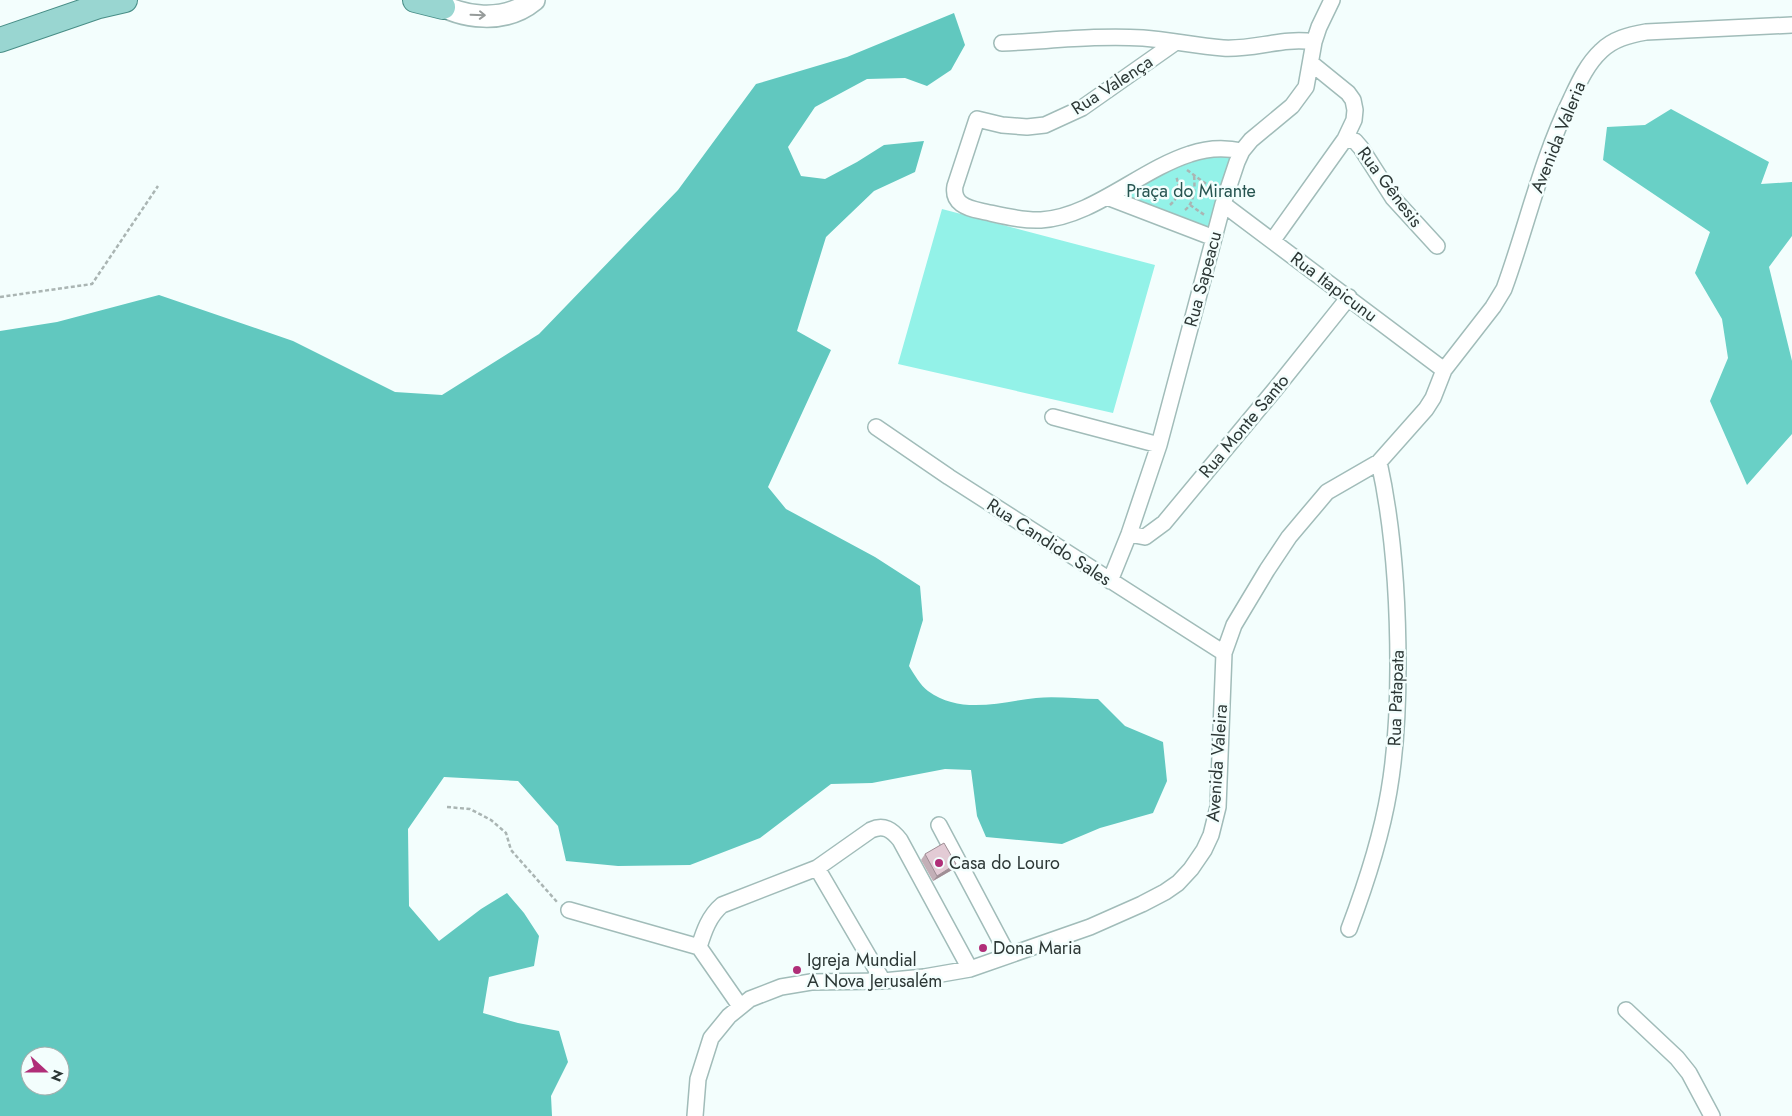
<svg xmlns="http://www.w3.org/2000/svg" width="1792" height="1116" font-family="Jost,sans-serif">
<rect width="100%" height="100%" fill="#f3fefd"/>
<path fill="#93f2e8" d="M 1238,152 L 1212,234 L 1113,196 L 1193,156 Z
M 942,209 L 1155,265 L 1113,413 L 898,364 Z"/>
<path fill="#61c8bf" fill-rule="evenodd" d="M 954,13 L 965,45 L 951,70 L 927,86 L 905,78 L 867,79 L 815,107 L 788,147 L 801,176 L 825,179 L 857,162 L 884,145 L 924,141 L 915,172 L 874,191 L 826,237 L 797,331 L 831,350 L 768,487 L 786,509 L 875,557 L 920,586 L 923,620 L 909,666 C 914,674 920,685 928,691 C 961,715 1000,702 1036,698 C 1056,696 1078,699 1098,699 L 1125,726 L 1163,742 L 1167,781 L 1153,813 L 1100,828 L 1062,844 L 986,837 L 977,816 L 971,770 L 945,769 L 872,783 L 831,784 L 760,838 L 690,865 L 618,866 L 566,861 L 558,826 L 518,781 L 444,777 L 408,829 L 409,906 L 439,941 L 481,909 L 507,893 L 524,913 L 539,936 L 534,966 L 489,977 L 483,1013 L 518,1023 L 559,1031 L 568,1062 L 551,1096 L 552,1116 L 0,1116 L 0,331 L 57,322 L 159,295 L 293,341 L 395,392 L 442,395 L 539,334 L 678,190 L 756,84 L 847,57 ZM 30,1056 L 60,1056 L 60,1086 L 30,1086 Z"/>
<path fill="#69d0c6" d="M 1671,109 L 1769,162 L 1761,184 L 1792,182 L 1792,236 L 1769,267 L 1792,361 L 1792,434 L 1747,485 L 1710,401 L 1728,358 L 1722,319 L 1695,273 L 1710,232 L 1603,160 L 1607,127 L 1645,125 Z"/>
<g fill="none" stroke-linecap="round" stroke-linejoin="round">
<g stroke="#a1bcb9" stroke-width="18">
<path id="street" d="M 1176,42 L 1082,108 L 1045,125 L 1027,127 L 1002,125 L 977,119 L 955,186 C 952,203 966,208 981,211 C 1000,215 1021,221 1041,220 C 1092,217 1140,170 1190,154 C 1207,148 1224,147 1242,151
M 1002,43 C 1049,41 1096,35 1143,38 C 1170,40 1196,46 1223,48 C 1254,50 1283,37 1314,42
M 1345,139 L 1355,141 L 1361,148 L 1393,198 L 1437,246
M 1107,197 L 1214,238
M 1223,204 L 1444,370
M 1273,240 L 1345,139 L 1354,120 L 1355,110 L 1353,100 L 1348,93 L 1311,63
M 1053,417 L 1159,445
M 876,427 L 949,477 L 1224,653
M 1129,534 L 1145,537 L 1164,523 L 1277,387 L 1349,297
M 1110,581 L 1129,534 L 1159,445 L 1223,204 L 1237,162 L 1242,151 L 1251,140 L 1292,106 L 1306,87 L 1314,42 L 1319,27 L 1332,0
M 939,825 L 1008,955
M 817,868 L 883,981
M 569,910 L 699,947
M 1349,929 C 1366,884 1381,839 1389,791 C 1396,750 1398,708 1398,666 C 1398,597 1394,530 1379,462
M 699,947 C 704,931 709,916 722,905 L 817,868 L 871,830 C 884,824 892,830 900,840 L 970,969
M 699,947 L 740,1006
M 1626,1010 L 1677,1058 L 1689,1073 L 1712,1116
M 695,1116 L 698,1079 L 711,1038 L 729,1016 L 750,999 L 781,987 L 811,982 L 883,981 L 924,977 L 970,969 L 1090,927 L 1142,904 L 1165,892 L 1178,883 L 1191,869 L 1204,850 L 1211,835 L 1218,807 L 1224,653 L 1234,625 L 1267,570 L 1289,537 L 1327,492 L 1379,462 L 1426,409 L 1433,398 L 1444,370 L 1493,307 L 1504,289 C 1527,226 1541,160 1571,99 C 1579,82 1587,64 1601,51 C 1613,39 1629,35 1646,32 L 1792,25"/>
</g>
<g stroke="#a1bcb9" stroke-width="24">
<path id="secondary" d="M 432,0 C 462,19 505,24 534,0"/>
</g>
<g stroke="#478d86" stroke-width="26">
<path id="primary" d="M 415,0 L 443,7
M 0,40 L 99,6 L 125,0"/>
</g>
<path stroke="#aab5b3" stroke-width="2.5" stroke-dasharray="4 2.5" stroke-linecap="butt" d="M 1187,170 L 1213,189
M 1170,205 C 1180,196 1180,188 1176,176
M 1190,205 L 1206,216
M 1185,210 C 1195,202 1195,187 1194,175
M 0,297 L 92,284 L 158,186
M 447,807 L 470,809 L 491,820 L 506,833 L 511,850 L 557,902"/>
<use href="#street" stroke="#fff" stroke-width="15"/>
<use href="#secondary" stroke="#fff" stroke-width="21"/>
<use href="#primary" stroke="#99d6d1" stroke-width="24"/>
</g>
<path fill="#c3afb7" d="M 925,854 L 956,864 L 952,870 L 933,881 L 921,860 Z"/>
<path fill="#9f8e95" d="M 956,864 L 952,870 L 933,881 L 937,876 Z"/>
<path fill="#e3cbd5" stroke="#9f8e95" d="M 944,843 L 956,864 L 937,876 L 925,854 Z"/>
<defs><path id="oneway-shaft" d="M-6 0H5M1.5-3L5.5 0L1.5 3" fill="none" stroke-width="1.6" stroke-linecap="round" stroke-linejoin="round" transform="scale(1.25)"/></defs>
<use stroke="#969b9a" href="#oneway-shaft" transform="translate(478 15) rotate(2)"/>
<g fill="#b02e78" stroke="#f3fefd" stroke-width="2">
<circle cx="939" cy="863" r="5"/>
<circle cx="983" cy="948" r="5"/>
<circle cx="797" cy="970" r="5"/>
</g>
<g text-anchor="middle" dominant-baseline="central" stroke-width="5" stroke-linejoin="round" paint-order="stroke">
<g font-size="18" fill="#2c3735" stroke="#f3fefd">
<text transform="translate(1112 85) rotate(-33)">Rua Valença</text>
<text transform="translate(1558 137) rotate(-68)">Avenida Valeria</text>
<text transform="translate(1390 187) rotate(53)">Rua Gênesis</text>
<text transform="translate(1203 279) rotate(-75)">Rua Sapeacu</text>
<text transform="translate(1334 287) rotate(37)">Rua Itapicunu</text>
<text transform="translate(1244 426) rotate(-50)">Rua Monte Santo</text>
<text transform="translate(1049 542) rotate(33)">Rua Candido Sales</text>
<text transform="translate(1396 698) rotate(-88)">Rua Patapata</text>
<text transform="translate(1217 763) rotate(-86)">Avenida Valeira</text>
</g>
<g font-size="18" fill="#265450" stroke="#f3fefd">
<text x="1191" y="191">Praça do Mirante</text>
</g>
<g font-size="18" fill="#2c3735" stroke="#f3fefd" text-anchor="start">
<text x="949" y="863">Casa do Louro</text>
<text x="993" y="948">Dona Maria</text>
<text x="807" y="960">Igreja Mundial<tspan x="807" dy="21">A Nova Jerusalém</tspan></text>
</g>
</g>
<g transform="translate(45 1071) rotate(111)"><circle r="24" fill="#f3fefd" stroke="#a3aead"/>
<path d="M0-4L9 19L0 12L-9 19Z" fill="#b02e78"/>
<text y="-8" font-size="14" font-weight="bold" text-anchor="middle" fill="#2c3735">N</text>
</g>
</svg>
